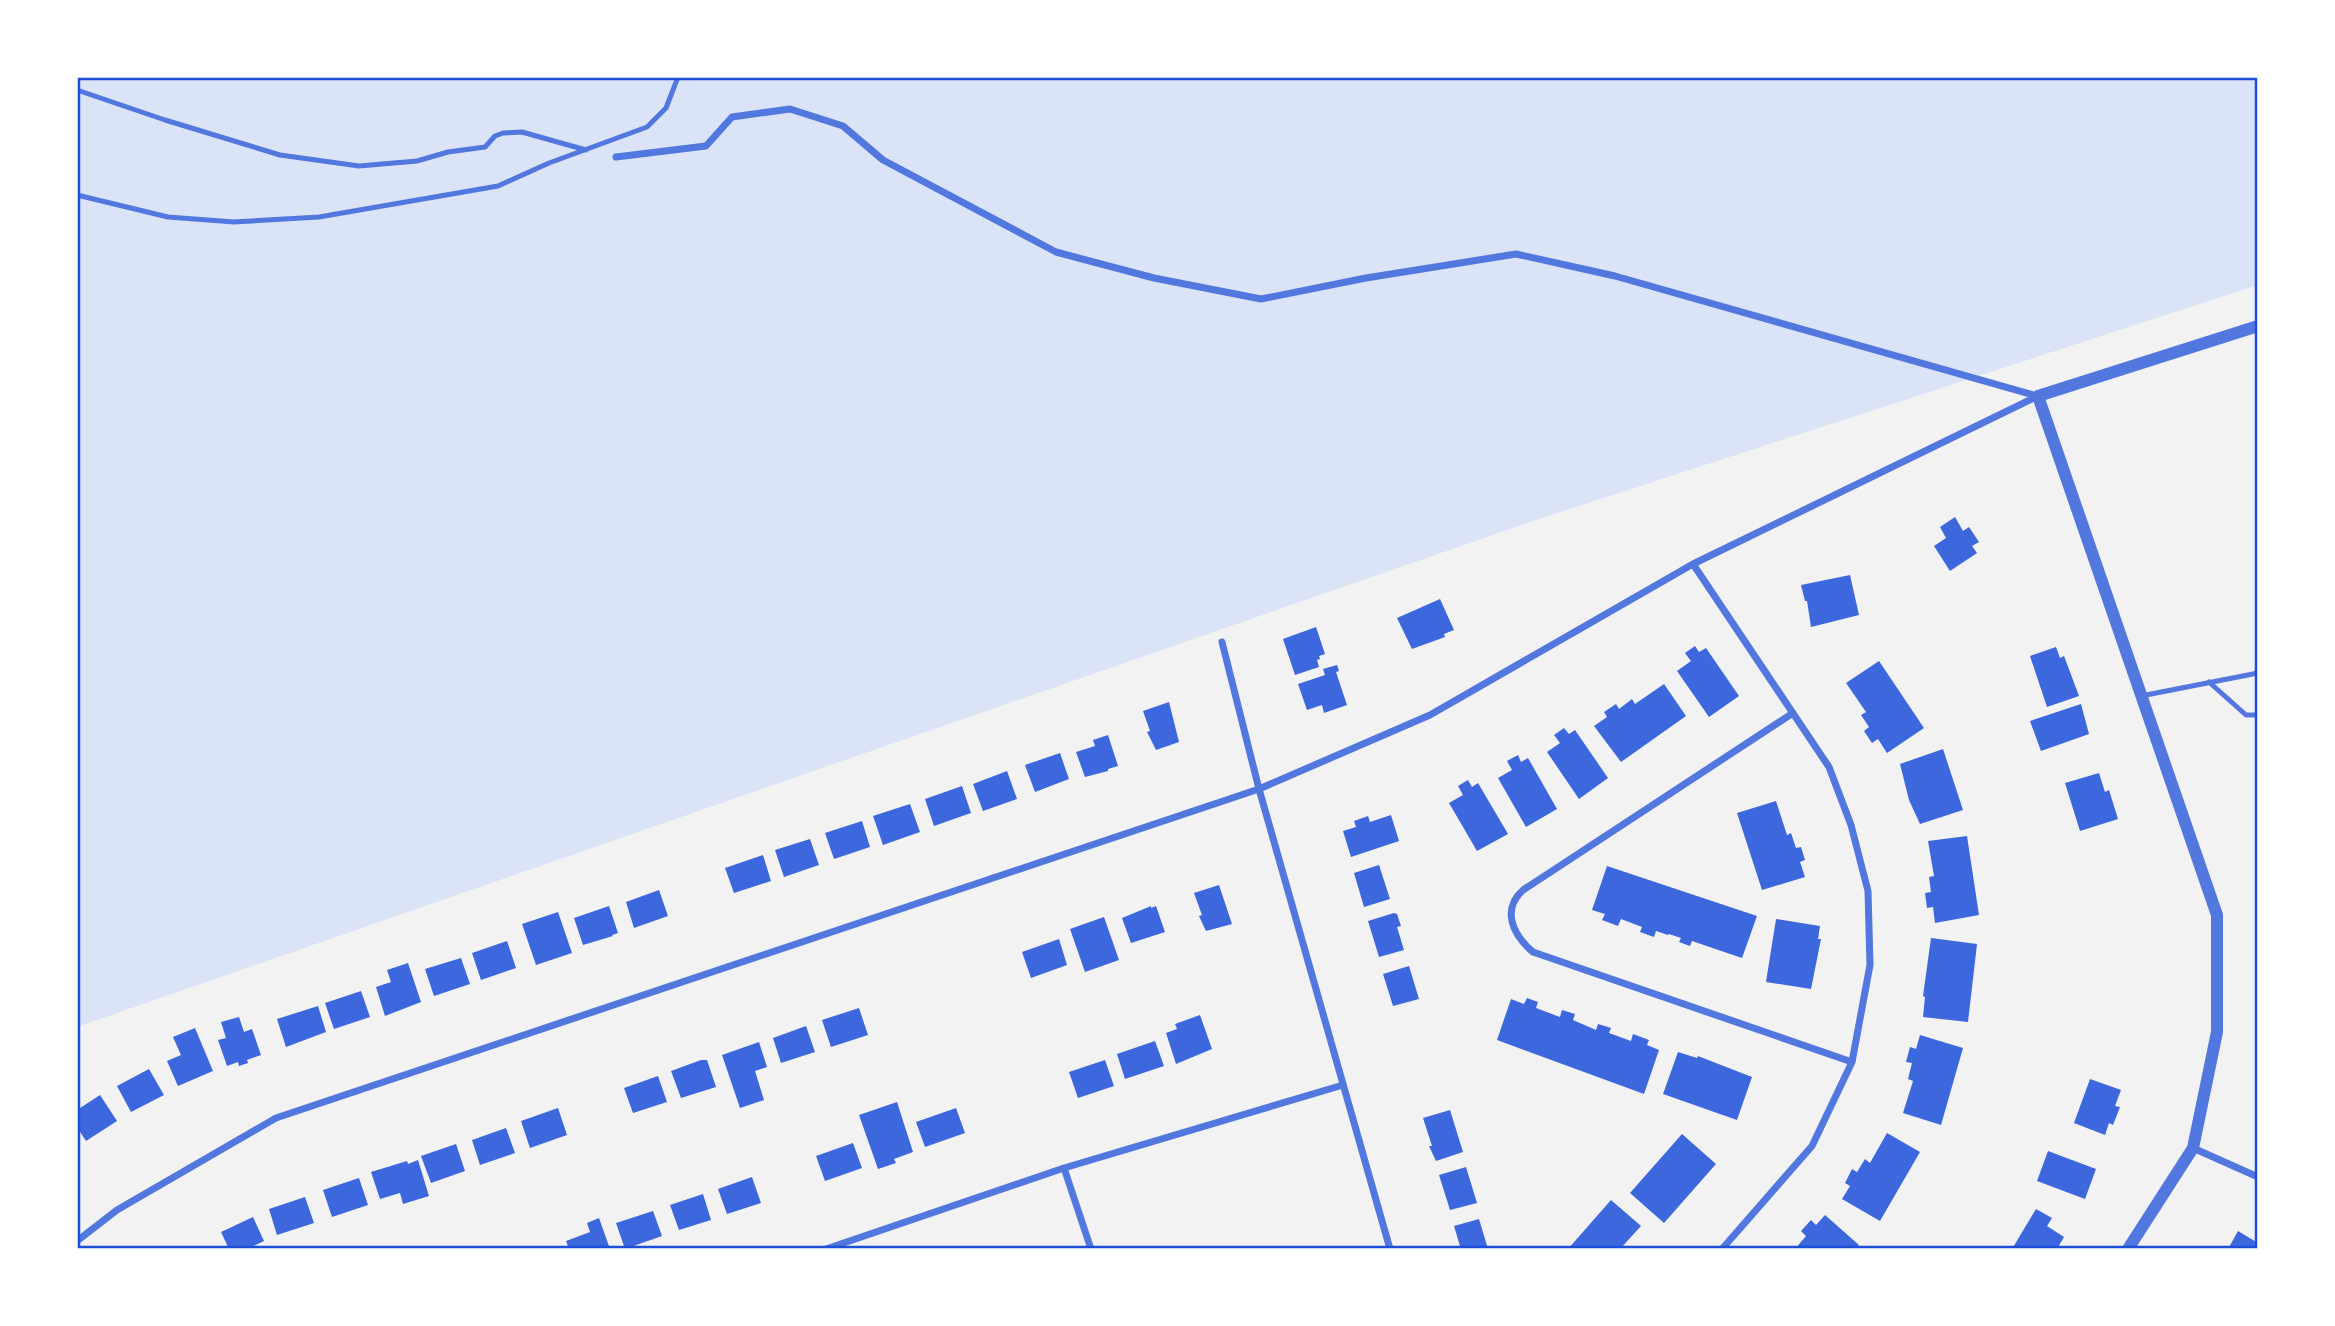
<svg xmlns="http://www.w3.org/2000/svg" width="2335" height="1326" font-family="'Times New Roman',serif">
<rect width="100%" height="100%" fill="#f2f2f2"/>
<path fill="#dbe4f7" d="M 77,77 L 2258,77 L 2258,285 L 1530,522 L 77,1027 Z"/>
<path fill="#3d67dc" d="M 1955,517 L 1963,531 L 1969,527 L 1979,542 L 1972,546 L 1977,553 L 1950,571 L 1934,546 L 1946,538 L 1940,527 Z
M 1850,575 L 1859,615 L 1811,627 L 1807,601 L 1805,601 L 1801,585 Z
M 1440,599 L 1454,630 L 1444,634 L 1445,637 L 1412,649 L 1397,618 Z
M 1316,627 L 1325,654 L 1319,656 L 1320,659 L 1317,660 L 1319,667 L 1295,675 L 1283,639 Z
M 1695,646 L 1699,652 L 1706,648 L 1739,696 L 1709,717 L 1677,671 L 1691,661 L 1685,653 Z
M 2056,647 L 2060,658 L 2064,656 L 2079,696 L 2047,707 L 2030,656 Z
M 1879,661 L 1924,728 L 1887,753 L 1878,739 L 1872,743 L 1864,731 L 1869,727 L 1861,715 L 1866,712 L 1846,683 Z
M 1337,665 L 1339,671 L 1336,672 L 1347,705 L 1324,713 L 1322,705 L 1307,710 L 1298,684 L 1325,675 L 1323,669 Z
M 1664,684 L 1686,716 L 1621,762 L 1594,726 L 1607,717 L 1604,712 L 1616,704 L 1619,709 L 1632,699 L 1635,704 Z
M 1169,702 L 1179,742 L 1156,750 L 1147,732 L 1150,731 L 1143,711 Z
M 2081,704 L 2089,734 L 2041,751 L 2030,721 Z
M 1564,728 L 1569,734 L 1575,730 L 1608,778 L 1579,799 L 1547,752 L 1560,743 L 1554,735 Z
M 1108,735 L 1118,766 L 1108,769 L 1108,771 L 1085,777 L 1076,752 L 1095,746 L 1093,740 Z
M 1943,749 L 1963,810 L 1920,824 L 1909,800 L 1900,764 Z
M 1060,753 L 1069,779 L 1035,792 L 1025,765 Z
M 1518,755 L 1521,762 L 1528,758 L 1557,809 L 1526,827 L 1498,778 L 1512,770 L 1507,761 Z
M 1007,771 L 1017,799 L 983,811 L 973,784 Z
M 2099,773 L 2105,792 L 2109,790 L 2118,819 L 2080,831 L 2065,783 Z
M 1468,780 L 1472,787 L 1478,783 L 1508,834 L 1477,851 L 1449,803 L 1463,795 L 1458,786 Z
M 962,786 L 971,813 L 934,826 L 925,799 Z
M 1776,801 L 1787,835 L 1791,833 L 1796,848 L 1801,847 L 1805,860 L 1800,862 L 1805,877 L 1762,890 L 1737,813 Z
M 910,804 L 920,832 L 883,845 L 873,816 Z
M 1391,815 L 1399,841 L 1351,857 L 1343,831 L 1356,827 L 1354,821 L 1368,816 L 1370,822 Z
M 862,821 L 870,847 L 834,859 L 825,833 Z
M 1967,836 L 1979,915 L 1935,923 L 1933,907 L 1927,908 L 1925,893 L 1931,892 L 1929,877 L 1934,876 L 1928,841 Z
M 810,839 L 819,865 L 784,877 L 775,850 Z
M 763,855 L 771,881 L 734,893 L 725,868 Z
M 1379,865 L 1390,899 L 1364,907 L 1354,873 Z
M 1607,866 L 1757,916 L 1742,958 L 1692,941 L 1690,946 L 1679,942 L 1681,938 L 1669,934 L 1668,935 L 1656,931 L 1654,937 L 1640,932 L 1642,927 L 1621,919 L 1618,926 L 1602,920 L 1605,914 L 1592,910 Z
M 1219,885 L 1232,924 L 1206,931 L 1199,916 L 1202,915 L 1194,893 Z
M 659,890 L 668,916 L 634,928 L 626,902 Z
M 609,906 L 618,933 L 612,935 L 613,936 L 583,945 L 574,918 Z
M 1151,906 L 1151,908 L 1156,906 L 1165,932 L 1131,943 L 1122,918 Z
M 558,912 L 572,953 L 536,965 L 522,924 Z
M 1394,913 L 1397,914 L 1401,926 L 1397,927 L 1404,950 L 1379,957 L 1368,921 Z
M 1104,917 L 1119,960 L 1085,972 L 1070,929 Z
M 1776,919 L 1820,926 L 1818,939 L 1821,939 L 1811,989 L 1766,982 Z
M 1931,938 L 1977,944 L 1968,1022 L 1923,1017 L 1925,997 L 1923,996 Z
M 1059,939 L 1067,965 L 1031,978 L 1022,952 Z
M 507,941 L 516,968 L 481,980 L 472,953 Z
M 461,958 L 470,984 L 434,996 L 425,969 Z
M 408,963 L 421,1002 L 385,1016 L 376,987 L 391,982 L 387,970 Z
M 1409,966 L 1419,999 L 1393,1006 L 1383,974 Z
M 361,991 L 370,1017 L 334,1029 L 325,1003 Z
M 1527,998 L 1538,1002 L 1536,1008 L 1560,1017 L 1562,1010 L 1575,1014 L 1573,1020 L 1596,1030 L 1598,1024 L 1611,1028 L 1609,1033 L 1631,1041 L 1633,1034 L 1649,1040 L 1647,1045 L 1659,1050 L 1644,1094 L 1497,1040 L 1511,999 L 1524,1004 Z
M 318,1006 L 326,1032 L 286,1047 L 277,1019 Z
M 859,1008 L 868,1035 L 831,1047 L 822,1020 Z
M 1200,1015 L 1212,1049 L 1176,1064 L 1166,1033 L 1177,1029 L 1175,1024 Z
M 239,1017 L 244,1032 L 252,1029 L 261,1055 L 247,1060 L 248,1063 L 239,1066 L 238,1062 L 227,1066 L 218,1040 L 226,1038 L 221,1022 Z
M 806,1026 L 815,1052 L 781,1063 L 773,1038 Z
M 195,1028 L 213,1071 L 178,1086 L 167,1061 L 181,1055 L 173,1037 Z
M 1920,1035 L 1963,1048 L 1941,1125 L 1903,1113 L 1913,1081 L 1908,1079 L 1912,1063 L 1906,1062 L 1910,1047 L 1916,1049 Z
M 1155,1041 L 1164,1066 L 1125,1079 L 1117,1054 Z
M 759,1042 L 767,1067 L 755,1071 L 764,1100 L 740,1108 L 722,1055 Z
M 1678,1052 L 1697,1058 L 1698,1056 L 1752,1077 L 1737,1120 L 1663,1094 Z
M 701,1060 L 707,1060 L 716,1087 L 681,1098 L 671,1071 Z
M 1105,1060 L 1114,1086 L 1078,1098 L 1069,1072 Z
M 149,1069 L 164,1095 L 131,1112 L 117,1086 Z
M 658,1076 L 667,1102 L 633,1113 L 624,1088 Z
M 2090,1079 L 2121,1090 L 2115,1106 L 2120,1107 L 2113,1125 L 2109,1123 L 2105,1135 L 2074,1123 Z
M 100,1095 L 117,1121 L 86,1141 L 77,1127 L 77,1110 Z
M 897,1102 L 913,1152 L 894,1159 L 896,1163 L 878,1169 L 859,1115 Z
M 558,1108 L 567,1135 L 530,1148 L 521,1121 Z
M 956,1108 L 965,1133 L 925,1147 L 916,1122 Z
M 1450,1110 L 1463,1152 L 1436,1161 L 1429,1146 L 1432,1146 L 1423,1118 Z
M 506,1128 L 515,1153 L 480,1165 L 472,1140 Z
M 1887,1133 L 1920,1152 L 1880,1221 L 1842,1199 L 1850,1186 L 1845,1183 L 1852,1169 L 1857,1172 L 1865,1159 L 1870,1163 Z
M 1682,1134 L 1716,1164 L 1664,1223 L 1630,1193 Z
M 853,1143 L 862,1168 L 825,1181 L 816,1156 Z
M 456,1144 L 465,1171 L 431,1183 L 421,1156 Z
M 2048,1151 L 2096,1169 L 2085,1199 L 2037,1181 Z
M 418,1160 L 429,1196 L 403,1204 L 400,1193 L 380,1199 L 371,1172 L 407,1161 L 408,1164 Z
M 1466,1167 L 1477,1203 L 1450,1210 L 1439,1175 Z
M 752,1177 L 761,1203 L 727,1214 L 718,1189 Z
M 359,1178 L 368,1205 L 332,1217 L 323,1190 Z
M 703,1194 L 711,1220 L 679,1230 L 670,1205 Z
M 305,1197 L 314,1223 L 277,1235 L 269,1209 Z
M 1611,1200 L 1641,1226 L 1620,1249 L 1568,1249 Z
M 2036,1209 L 2052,1218 L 2047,1226 L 2064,1237 L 2057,1249 L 2012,1249 Z
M 653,1211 L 662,1236 L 625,1249 L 616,1223 Z
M 1825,1215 L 1859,1245 L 1856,1249 L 1795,1249 L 1806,1236 L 1801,1231 L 1811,1220 L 1816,1225 Z
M 253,1217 L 264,1241 L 247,1249 L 229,1249 L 221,1232 Z
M 599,1218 L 610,1249 L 569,1249 L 566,1241 L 590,1232 L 587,1223 Z
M 1479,1219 L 1488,1249 L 1454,1249 L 1460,1246 L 1454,1226 Z
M 2238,1231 L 2258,1243 L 2258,1249 L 2228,1249 Z"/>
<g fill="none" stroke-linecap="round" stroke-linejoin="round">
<path stroke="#5277de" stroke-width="5" d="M 77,90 L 165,120 L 280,155 L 359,166 L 417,161 L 448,152 L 485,147 L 495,136 L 503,133 L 522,132 L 586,150
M 77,195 L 168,217 L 234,222 L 319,217 L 498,186 L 549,163 L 647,127 L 666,108 L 678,77
M 2209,682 L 2246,715 L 2258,715
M 2141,696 L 2258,673"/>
<path stroke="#5277de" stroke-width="7" d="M 616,157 L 706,146 L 732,117 L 790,109 L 843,126 L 883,160 L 1056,252 L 1154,278 L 1261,299 L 1366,278 L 1516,254 L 1615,276 L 2037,396
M 1693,564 L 1829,767 L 1851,825 L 1868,891 L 1870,965 L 1852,1062 L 1812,1146 L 1722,1249
M 1222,642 L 1259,789 L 1390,1249
M 1793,713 L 1523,890 C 1501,910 1513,935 1533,952 L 1852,1062
M 2193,1148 L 2258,1177
M 1064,1168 L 1091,1249
M 77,1241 L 117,1210 L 276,1118 L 1259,789 L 1430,715 L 1693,564 L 2038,396
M 826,1249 L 1064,1168 L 1343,1085"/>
<path stroke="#5277de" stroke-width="12" d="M 2128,1249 L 2193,1148 L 2217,1032 L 2217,915 L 2038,396 L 2258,326"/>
</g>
<rect width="2335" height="1326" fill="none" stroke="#ffffff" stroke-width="158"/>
<rect x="79" y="79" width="2177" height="1168" fill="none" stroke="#1d4ed8" stroke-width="2.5"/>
</svg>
